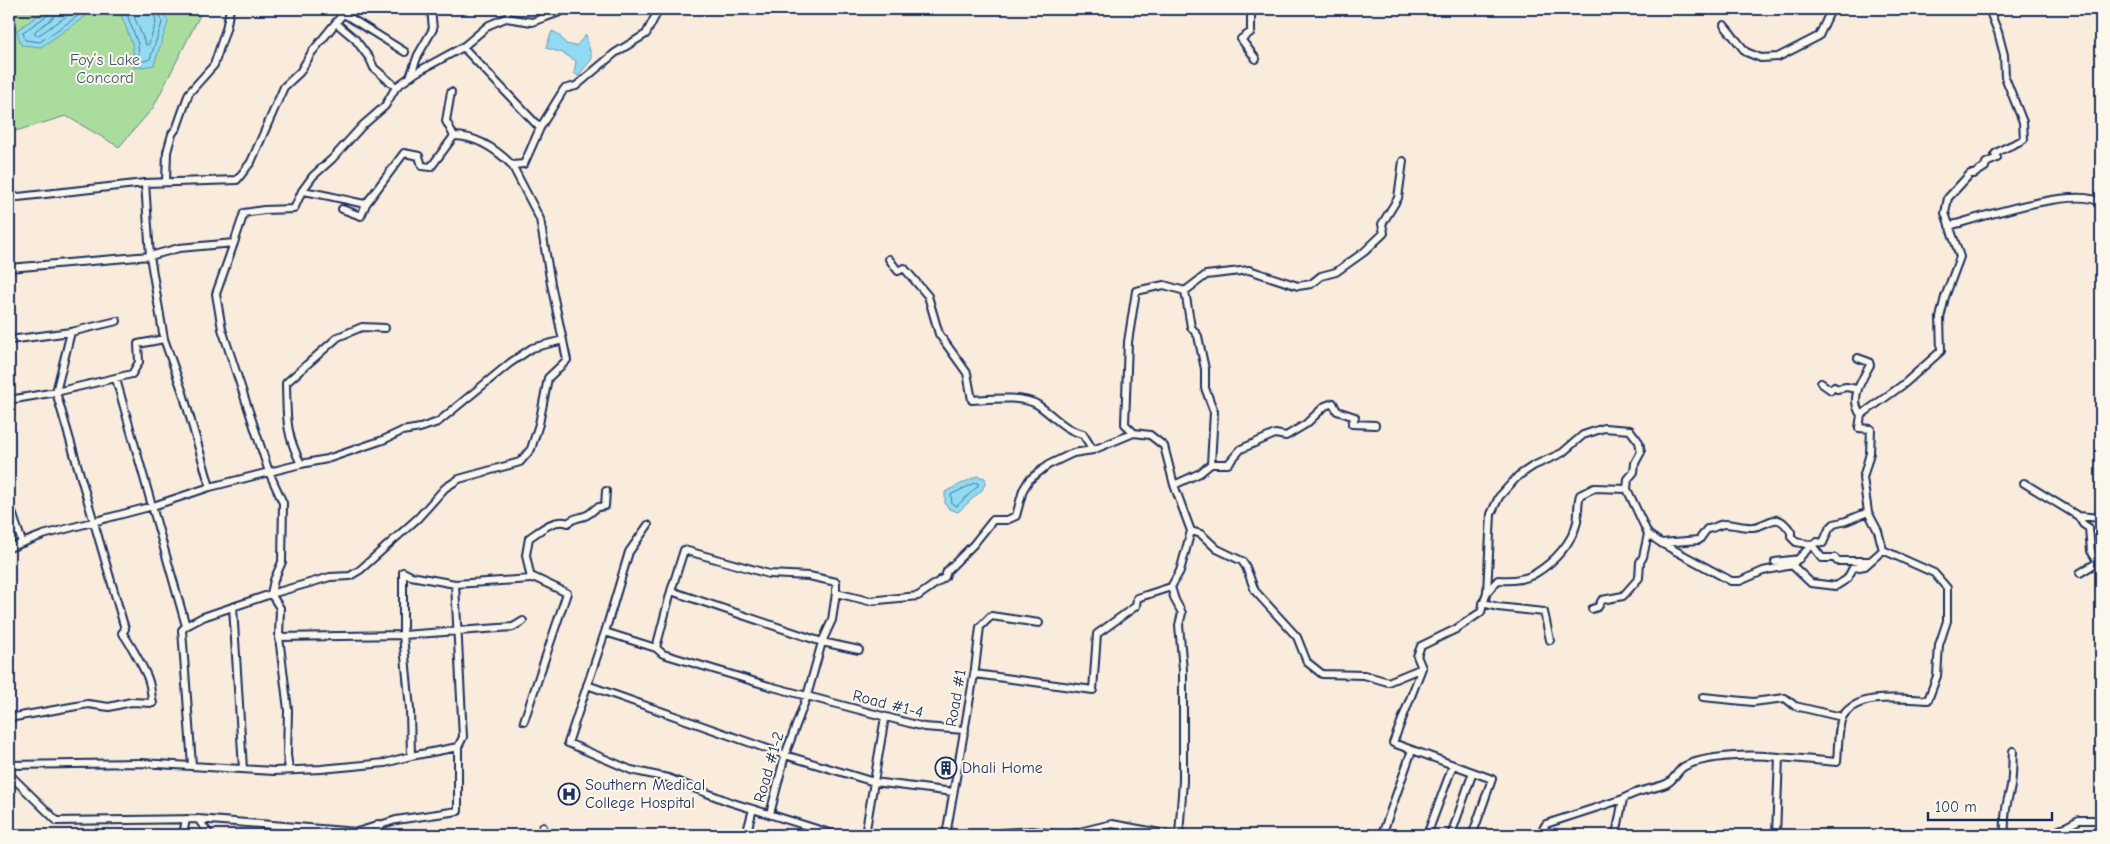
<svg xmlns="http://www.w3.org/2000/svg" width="2110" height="844" font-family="'Comic Neue',sans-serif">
<rect width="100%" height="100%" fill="#f9ecdd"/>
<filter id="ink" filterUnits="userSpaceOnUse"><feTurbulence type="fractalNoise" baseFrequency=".02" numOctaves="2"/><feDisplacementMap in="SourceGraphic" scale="10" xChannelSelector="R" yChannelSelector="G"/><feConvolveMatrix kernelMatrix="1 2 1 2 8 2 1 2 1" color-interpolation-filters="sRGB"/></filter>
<g filter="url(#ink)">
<path fill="#aadc9d" stroke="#62867e" d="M 9,9 L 203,9 L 153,108 L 119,147 L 66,116 L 9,133 Z"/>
<path fill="#91dbf2" stroke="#6296b7" d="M 48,9 L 96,9 L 41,47 L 21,45 L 17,30 Z
M 119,9 L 163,9 L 168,22 L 154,65 L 134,68 L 133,46 Z
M 552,31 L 558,34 L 566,44 L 576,46 L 586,35 L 592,59 L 578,76 L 574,73 L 576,61 L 563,53 L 546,48 Z
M 977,476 L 985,478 L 986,482 L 982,490 L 958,512 L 949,509 L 945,503 L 945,492 Z"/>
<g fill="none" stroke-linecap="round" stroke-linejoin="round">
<path stroke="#4a7499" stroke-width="1" d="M 50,9 L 48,15 L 23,32 L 25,40 L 40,42 L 88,9
M 57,9 L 53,18 L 35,31 L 35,35 L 39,35 L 77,9
M 125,9 L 138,44 L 139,60 L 141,62 L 150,59 L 162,23 L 159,9
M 131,9 L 146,45 L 149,44 L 156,22 L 153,9
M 975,483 L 978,483 L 978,486 L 957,506 L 952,504 L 951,495 Z"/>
<g stroke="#1b2f5e" stroke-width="10">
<path id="minor" d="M 1251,9 L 1251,32 L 1241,39 L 1256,59
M 344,14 L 405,52
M 336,23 L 355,39 L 370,59 L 374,68 L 396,87
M 1724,25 L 1746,52 L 1761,58 L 1778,57 L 1819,36 L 1830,12 L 1836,9
M 463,47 L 540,128 L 564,89 L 576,86 L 615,53 L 646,34 L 659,9
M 410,77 L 418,55 L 433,29 L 431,9
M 451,92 L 446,121 L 454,136
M 166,182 L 167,152 L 172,134 L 177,127 L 189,93 L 214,65 L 226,29 L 230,9
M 302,191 L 313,176 L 332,159 L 362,126 L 385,106 L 396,87 L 417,72 L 463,47 L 489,25 L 506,18 L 532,22 L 560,12 L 562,9
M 9,198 L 145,183 L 237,180 L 251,162 L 284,87 L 300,72 L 312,52 L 347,9
M 342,209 L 361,216 L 366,204
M 1949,226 C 1979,218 2078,185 2101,203
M 234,243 L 216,294 L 222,329 L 269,472 L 283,503 L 282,562 L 274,580 L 271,594 L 330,577 L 350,576 L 360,570 L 418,518 L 445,488 L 459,479 L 520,462 L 531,449 L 539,424 L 548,378 L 567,360 L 551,284 L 540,219 L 512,165
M 889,259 L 898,271 L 904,268 L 928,296 L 939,334 L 967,373 L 972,400 C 990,399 1023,395 1038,405 C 1053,415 1064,430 1083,434 L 1093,450 L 1134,433 L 1150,435 L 1164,446 L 1174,485
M 9,268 L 150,256 L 145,183
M 1185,291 L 1191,327 L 1198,336 L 1205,369 L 1205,388 L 1214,412 L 1211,464
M 117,321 L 71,332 L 56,392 L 132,374 L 139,362 L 138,344 L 164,339
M 9,340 L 71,332
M 1858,358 L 1869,362 L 1870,365 C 1861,381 1849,399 1861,415
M 116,379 L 186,626 L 182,630 L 192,765
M 1821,383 L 1831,390 L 1834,387 L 1837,389 L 1846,387 L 1857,389
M 9,400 L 56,392 L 125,629 L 122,633 C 126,636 146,672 148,679 C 151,686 151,696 153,703 L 131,702 L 109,707 L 88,704 L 9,718
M 1134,433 L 1125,424 L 1128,342 L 1136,291 L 1164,285 L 1185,291 L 1206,275 L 1249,270 L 1298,286 L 1311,284 L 1321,276 L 1336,272 L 1364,252 L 1384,233 L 1382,224 L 1398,198 L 1403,161
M 301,464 C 285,432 287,417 286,383 L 338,337 L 362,327 L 385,328
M 2024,483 L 2078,516 L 2083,524 L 2089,528 L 2091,551 L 2098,562 L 2080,573
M 210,487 L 183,393 L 164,339 L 150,256 L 179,248 L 234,243 L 244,213 L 264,210 L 294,209 L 302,191 C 324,194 344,200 366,204 L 404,153 L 419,156 L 422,166 L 431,167 L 454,136 C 476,136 496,149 512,165 L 524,164 L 540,128
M 9,503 L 22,542
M 2078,516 L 2101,518
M 648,525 L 629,552 L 605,632 L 568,743 L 631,770 L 668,778 L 730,802 L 836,835
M 1191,531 L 1201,534 L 1217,549 L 1242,561 L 1246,567 L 1255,591 L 1297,637 L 1307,662 L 1322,674 L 1364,675 L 1388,682 L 1422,668
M 1661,543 L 1731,581 L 1740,581 L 1763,571 L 1792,565 L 1811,583 L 1836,586 L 1847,579 L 1853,568 L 1865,566 L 1883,550
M 9,548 L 43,535 L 153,506 L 210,487 L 301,464 L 327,459 L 383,440 L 402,431 L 420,428 L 438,422 L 510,363 L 532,348 L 563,340
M 1775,562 L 1799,559
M 1792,565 L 1812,545 L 1822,558 L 1835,558 L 1837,561 L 1870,561
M 455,584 L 531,579 L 526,555 L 529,538 C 541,530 554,518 568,523 C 576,516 579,519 587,515 C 596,510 593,507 605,506 L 606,491
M 671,591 L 684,550 L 769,574 L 809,576 L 836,582 L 836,593
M 1487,592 L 1498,580 C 1510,581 1525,580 1536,573 C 1554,562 1572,543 1577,522 C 1579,513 1577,504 1580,495 L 1594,488 L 1627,489 L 1648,534 L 1661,543 L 1699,540 L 1707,529 C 1713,529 1719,524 1725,524 C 1734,524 1745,528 1753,527 C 1771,525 1776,509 1791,532 L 1791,537 L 1796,542 L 1812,545 L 1817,542 L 1823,543 L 1829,529 L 1834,524 L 1846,521 L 1868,512
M 1483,603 L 1498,607 L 1544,612 L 1550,640
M 233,607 L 243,769
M 1592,609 L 1598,607 L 1602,600 L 1623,596 L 1639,578 L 1640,562 L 1643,557 L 1648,534
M 186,626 L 203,617 L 271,594 L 280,608 L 279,637 L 288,710 L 287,755 L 289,769
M 605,632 L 656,648 L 663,654 L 769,686 L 924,727 L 965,730
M 279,637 L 403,635 L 513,627 L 523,621
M 656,648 L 671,591 L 822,642 L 859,650
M 975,674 L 1093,690 L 1097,634 L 1136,606 L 1137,598 L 1171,587
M 587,685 L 785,755 L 874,782 L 953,792
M 1703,697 L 1753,702 L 1785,698 L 1795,706 L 1842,717
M 524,721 L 567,593 L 531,576
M 9,765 L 141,763 L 274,771 L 321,769 L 385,763 L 411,756 L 458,747 L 463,737 L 455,584 L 411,576 L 403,572 L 403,635 L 410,709 L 411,756
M 9,774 L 57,821 L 198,819 L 357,832 L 396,820 L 458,811 L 458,747
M 770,814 L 785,755 L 807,696 L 822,642 L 832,620 L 836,593 L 869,601 L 918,596 L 945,577 L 947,571 L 973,545 L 993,520 L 1007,520 L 1016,516 L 1023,490 L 1029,480 L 1048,465 L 1073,453 L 1093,450
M 198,819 L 210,835
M 378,824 L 379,835
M 543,827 L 543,835
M 1473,833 L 1492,779 L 1393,743 L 1422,668 L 1417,656 L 1421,646 L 1456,629 L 1481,612 L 1487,592 L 1491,514 L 1499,497 L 1518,476 L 1533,466 L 1562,453 L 1583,435 L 1604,428 L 1630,430 L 1639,442 L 1641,452 L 1635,463 L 1634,472 L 1628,479 L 1627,489
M 183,835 L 186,819
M 746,835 L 753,809
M 865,835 L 885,717
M 946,835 L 975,669 L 980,627 L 991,616 L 1039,623
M 998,835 L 1002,833 L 1032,831 L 1063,835
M 1067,835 L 1112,824 L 1171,835
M 1179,835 L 1183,781 L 1183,670 L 1179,625 L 1182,613 L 1175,600 L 1171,587 L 1180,571 L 1191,531 L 1174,485 L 1200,473 L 1211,464 L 1228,464 L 1241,449 L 1275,434 L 1286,436 L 1306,424 L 1325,406 L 1333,403 L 1337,411 L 1355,417 L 1352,424 L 1375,425
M 1382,835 L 1412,750
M 1427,835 L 1453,765
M 1451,835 L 1473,772
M 1539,835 L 1546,824 L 1623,799
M 1616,835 L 1623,799 C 1636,790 1651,790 1666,784 C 1674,781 1677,770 1685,766 C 1708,755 1753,754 1779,757
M 1776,835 L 1779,757 L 1837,762 C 1838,751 1838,723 1843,716 C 1858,692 1903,699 1928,700 L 1937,676 L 1939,645 L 1947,621 L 1947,588 L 1934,573 L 1883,550 L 1878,531 L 1868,512 L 1863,478 L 1870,453 L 1871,429 L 1859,428 L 1861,415 L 1904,384 L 1941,351 L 1940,318 L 1945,297 L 1960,257 L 1945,213 L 1948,198 L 1970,174 L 1974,174 L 1985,167 L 1986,163 L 1997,158 L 1995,154 C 2004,147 2014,145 2024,139 L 2023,122 L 2005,77 L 2004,55 L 1998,32 L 1990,12 L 1985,9
M 2005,835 C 2004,819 2005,807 2010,791 C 2013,779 2012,764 2013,751
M 2050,835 L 2079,820 L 2101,820"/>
</g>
<use href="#minor" stroke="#fbf7ec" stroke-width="6"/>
</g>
</g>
<defs>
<g id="building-ring" transform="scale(1.125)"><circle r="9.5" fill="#fbf7ec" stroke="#1b2f5e" stroke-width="1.5"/><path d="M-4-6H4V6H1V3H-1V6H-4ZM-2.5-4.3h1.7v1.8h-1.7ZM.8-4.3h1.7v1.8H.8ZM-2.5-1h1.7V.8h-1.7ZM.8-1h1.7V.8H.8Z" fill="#1b2f5e"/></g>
<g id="hospital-ring" transform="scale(1.125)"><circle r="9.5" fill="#fbf7ec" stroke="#1b2f5e" stroke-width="1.5"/><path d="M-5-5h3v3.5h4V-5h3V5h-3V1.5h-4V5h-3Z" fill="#1b2f5e"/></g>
</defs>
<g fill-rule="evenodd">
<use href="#building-ring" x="946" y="768"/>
<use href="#hospital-ring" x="569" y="794"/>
</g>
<g text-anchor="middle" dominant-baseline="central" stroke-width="4" stroke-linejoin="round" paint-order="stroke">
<g font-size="16" fill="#3f5a6e" stroke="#fbf7ec">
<text x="105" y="60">Foy’s Lake<tspan x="105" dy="18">Concord</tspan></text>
</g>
<g font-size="16" fill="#1b2f5e" stroke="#fbf7ec">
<text transform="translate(956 698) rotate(-80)">Road #1</text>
<text transform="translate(888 704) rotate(14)">Road #1-4</text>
<text transform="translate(769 767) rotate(-74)">Road #1-2</text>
</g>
<g font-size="16" fill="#1b2f5e" stroke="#fbf7ec" text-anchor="start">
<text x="962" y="768">Dhali Home</text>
<text x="585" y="785">Southern Medical<tspan x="585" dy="18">College Hospital</tspan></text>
</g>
</g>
<rect width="2110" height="844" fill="none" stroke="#fbf7ec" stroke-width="30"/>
<rect x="15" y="15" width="2080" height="814" fill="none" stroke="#1b2f5e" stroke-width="2" filter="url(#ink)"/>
<path d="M1928 812v8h124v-8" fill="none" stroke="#1b2f5e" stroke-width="2.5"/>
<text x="1935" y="812" font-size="15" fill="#1b2f5e" stroke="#fbf7ec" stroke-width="4" paint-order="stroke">100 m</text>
</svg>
